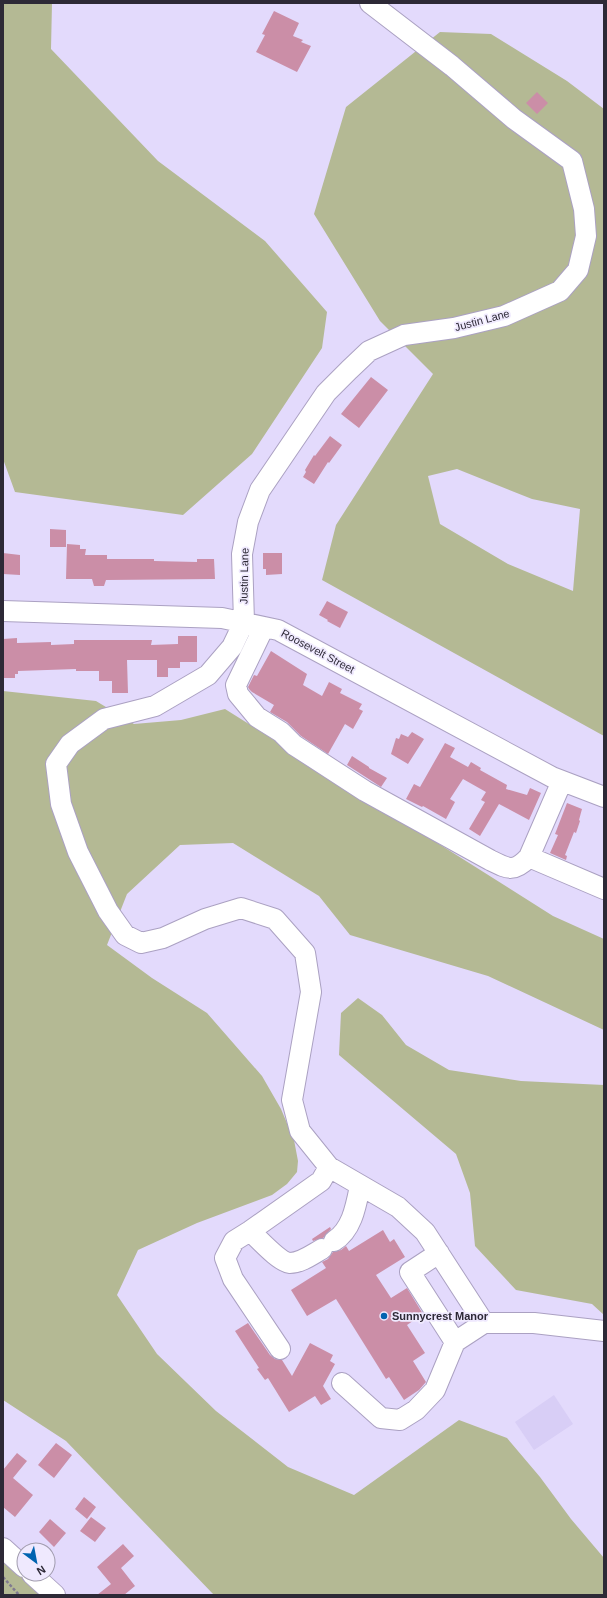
<svg xmlns="http://www.w3.org/2000/svg" width="607" height="1598" font-family="Arial,sans-serif">
<rect width="100%" height="100%" fill="#e3dafc"/>
<path fill="#d8cef6" d="M 554,1395 L 573,1424 L 534,1450 L 515,1422 Z"/>
<path fill="#b4b994" fill-rule="evenodd" d="M 3,3 L 52,3 L 51,49 L 158,161 L 265,241 L 327,312 L 322,348 L 252,454 L 183,515 L 15,492 L 3,459 Z
M 440,32 L 491,34 L 567,81 L 604,109 L 604,736 L 322,580 L 336,525 L 433,374 L 380,321 L 314,214 L 346,107 ZM 457,469 L 532,499 L 580,509 L 573,591 L 508,564 L 440,524 L 428,476 Z
M 3,691 L 96,701 L 134,724 L 181,720 L 225,709 L 553,916 L 604,939 L 604,1030 L 488,976 L 350,935 L 319,896 L 233,843 L 180,845 L 127,894 L 107,945 L 152,978 L 207,1013 L 262,1076 L 281,1109 L 294,1140 L 298,1161 L 297,1172 L 287,1184 L 272,1195 L 197,1223 L 138,1250 L 117,1295 L 157,1354 L 216,1411 L 288,1467 L 354,1495 L 459,1420 L 507,1438 L 540,1477 L 571,1519 L 604,1558 L 604,1595 L 214,1595 L 66,1441 L 3,1400 Z
M 358,998 L 382,1015 L 406,1045 L 449,1070 L 521,1081 L 604,1085 L 604,1315 L 592,1304 L 516,1290 L 475,1246 L 470,1193 L 456,1154 L 339,1055 L 341,1013 Z
M 3,1548 L 55,1595 L 3,1595 Z"/>
<path fill="#cb8ea7" d="M 274,11 L 299,23 L 293,36 L 303,40 L 301,42 L 311,46 L 297,72 L 256,52 L 265,35 L 262,34 Z
M 537,92 L 548,103 L 537,114 L 526,103 Z
M 371,377 L 388,390 L 359,428 L 341,414 Z
M 330,436 L 342,445 L 329,463 L 328,462 L 314,484 L 303,477 L 306,472 L 305,470 L 314,455 L 315,456 Z
M 50,529 L 66,530 L 66,547 L 50,547 Z
M 67,544 L 80,545 L 80,549 L 86,549 L 85,555 L 107,555 L 107,559 L 154,559 L 154,561 L 197,562 L 197,559 L 214,559 L 215,579 L 106,580 L 104,586 L 94,586 L 92,579 L 66,579 Z
M 3,553 L 20,555 L 20,575 L 3,574 Z
M 263,553 L 282,553 L 282,574 L 266,575 L 266,569 L 263,569 Z
M 327,601 L 348,612 L 340,628 L 327,621 L 328,620 L 319,615 Z
M 178,636 L 197,636 L 197,662 L 180,662 L 180,668 L 168,668 L 168,677 L 157,677 L 157,660 L 127,660 L 128,693 L 112,693 L 112,681 L 99,681 L 99,671 L 76,671 L 76,669 L 18,671 L 18,674 L 15,674 L 15,678 L 3,678 L 3,639 L 17,638 L 17,643 L 51,642 L 51,645 L 74,644 L 74,640 L 152,640 L 151,645 L 178,644 Z
M 271,651 L 307,674 L 303,685 L 322,696 L 329,682 L 342,689 L 340,693 L 362,704 L 359,709 L 363,711 L 353,729 L 345,724 L 328,754 L 301,736 L 287,722 L 270,712 L 274,705 L 252,692 L 249,689 L 248,687 L 254,675 L 257,676 Z
M 412,732 L 424,739 L 408,764 L 391,754 L 396,738 L 399,739 L 401,734 L 408,737 Z
M 445,743 L 455,748 L 450,757 L 468,767 L 471,762 L 481,768 L 480,770 L 507,785 L 506,789 L 527,795 L 530,788 L 541,793 L 529,820 L 499,804 L 480,836 L 469,829 L 485,802 L 481,800 L 486,792 L 463,779 L 450,799 L 455,802 L 446,819 L 423,806 L 422,807 L 406,799 L 414,784 L 420,787 Z
M 352,756 L 369,767 L 369,768 L 387,778 L 381,787 L 347,765 Z
M 567,803 L 582,809 L 579,820 L 580,821 L 576,833 L 574,832 L 565,855 L 567,856 L 566,860 L 550,853 L 558,835 L 555,834 Z
M 330,1227 L 331,1229 L 323,1238 L 313,1241 L 312,1239 Z
M 383,1230 L 390,1242 L 394,1239 L 405,1257 L 376,1275 L 391,1298 L 407,1288 L 423,1314 L 407,1325 L 425,1353 L 413,1361 L 426,1382 L 419,1390 L 404,1400 L 389,1377 L 386,1379 L 336,1299 L 307,1316 L 291,1290 L 326,1268 L 322,1262 L 328,1259 L 333,1252 L 341,1250 L 346,1246 L 349,1251 Z
M 248,1323 L 270,1355 L 275,1359 L 282,1360 L 292,1376 L 310,1343 L 333,1355 L 330,1361 L 335,1364 L 323,1386 L 331,1399 L 321,1405 L 315,1396 L 289,1412 L 268,1378 L 265,1380 L 257,1369 L 259,1368 L 235,1331 Z
M 56,1443 L 72,1455 L 54,1478 L 38,1465 Z
M 17,1453 L 27,1461 L 13,1478 L 33,1495 L 15,1517 L 3,1507 L 3,1470 Z
M 84,1497 L 96,1507 L 87,1519 L 75,1509 Z
M 91,1517 L 106,1528 L 95,1542 L 80,1531 Z
M 50,1519 L 66,1533 L 54,1547 L 39,1532 Z
M 123,1544 L 134,1556 L 121,1568 L 135,1586 L 124,1595 L 97,1595 L 111,1584 L 97,1567 Z"/>
<g fill="none" stroke-linecap="round" stroke-linejoin="round">
<g stroke="#aba1c2" stroke-width="22">
<path id="minor" d="M 370,3 L 452,66 L 514,119 L 572,161 L 584,209 L 586,236 L 578,270 L 560,291 L 504,316 L 454,328 L 404,335 L 369,351 L 349,370 L 326,393 L 260,490 L 248,522 L 242,554 L 244,622 L 232,647 L 208,675 L 155,706 L 104,719 L 70,744 L 56,764 L 61,804 L 78,852 L 108,911 L 125,935 L 141,943 L 163,938 L 205,919 L 241,908 L 275,919 L 305,953 L 311,992 L 292,1100 L 300,1131 L 329,1167 L 398,1207 L 425,1232 L 484,1323
M 3,611 L 222,618 L 278,630 L 552,777 L 604,797
M 264,627 L 236,685 L 238,694 L 257,717 L 281,732 L 294,745 L 365,791 L 490,860 C 508,869 514,873 529,857 L 604,889
M 529,857 L 562,781
M 250,1231 C 259,1239 279,1262 290,1263 C 301,1263 313,1254 322,1249
M 334,1241 C 352,1230 356,1206 360,1186
M 439,1253 L 410,1272 L 455,1342 L 484,1323 L 534,1323 L 604,1331
M 280,1349 L 233,1279 L 225,1258 L 234,1241 L 250,1231 L 321,1181 L 329,1167
M 342,1383 L 381,1418 L 400,1420 L 416,1410 L 435,1390 L 455,1342
M 3,1548 L 24,1567
M 32,1574 L 55,1595"/>
</g>
<path stroke="#807a90" stroke-width="2.5" stroke-dasharray="3 2" stroke-linecap="butt" d="M 3,1577 L 19,1595"/>
<use href="#minor" stroke="#fff" stroke-width="20"/>
</g>
<circle fill="#0063b0" stroke="#efe9fe" stroke-width="1.5" cx="384" cy="1316" r="4"/>
<g text-anchor="middle" dominant-baseline="central" stroke-width="3.5" stroke-linejoin="round" paint-order="stroke">
<g font-size="11" fill="#2d2936" stroke="#efe9fe">
<text transform="translate(482 320) rotate(-15)">Justin Lane</text>
<text transform="translate(244 576) rotate(-89)">Justin Lane</text>
<text transform="translate(318 651) rotate(28)">Roosevelt Street</text>
</g>
<g font-size="11" font-weight="bold" fill="#2d2936" stroke="#efe9fe" text-anchor="start">
<text x="392" y="1316">Sunnycrest Manor</text>
</g>
</g>
<rect width="607" height="1598" fill="none" stroke="#2d2936" stroke-width="8"/>
<g transform="translate(36 1562) rotate(148)"><circle r="19" fill="#efe9fe" stroke="#a19cae"/>
<path d="M0-3L7 15L0 10L-7 15Z" fill="#0063b0"/>
<text y="-6" font-size="11" font-weight="bold" text-anchor="middle" fill="#2d2936">N</text>
</g>
</svg>
